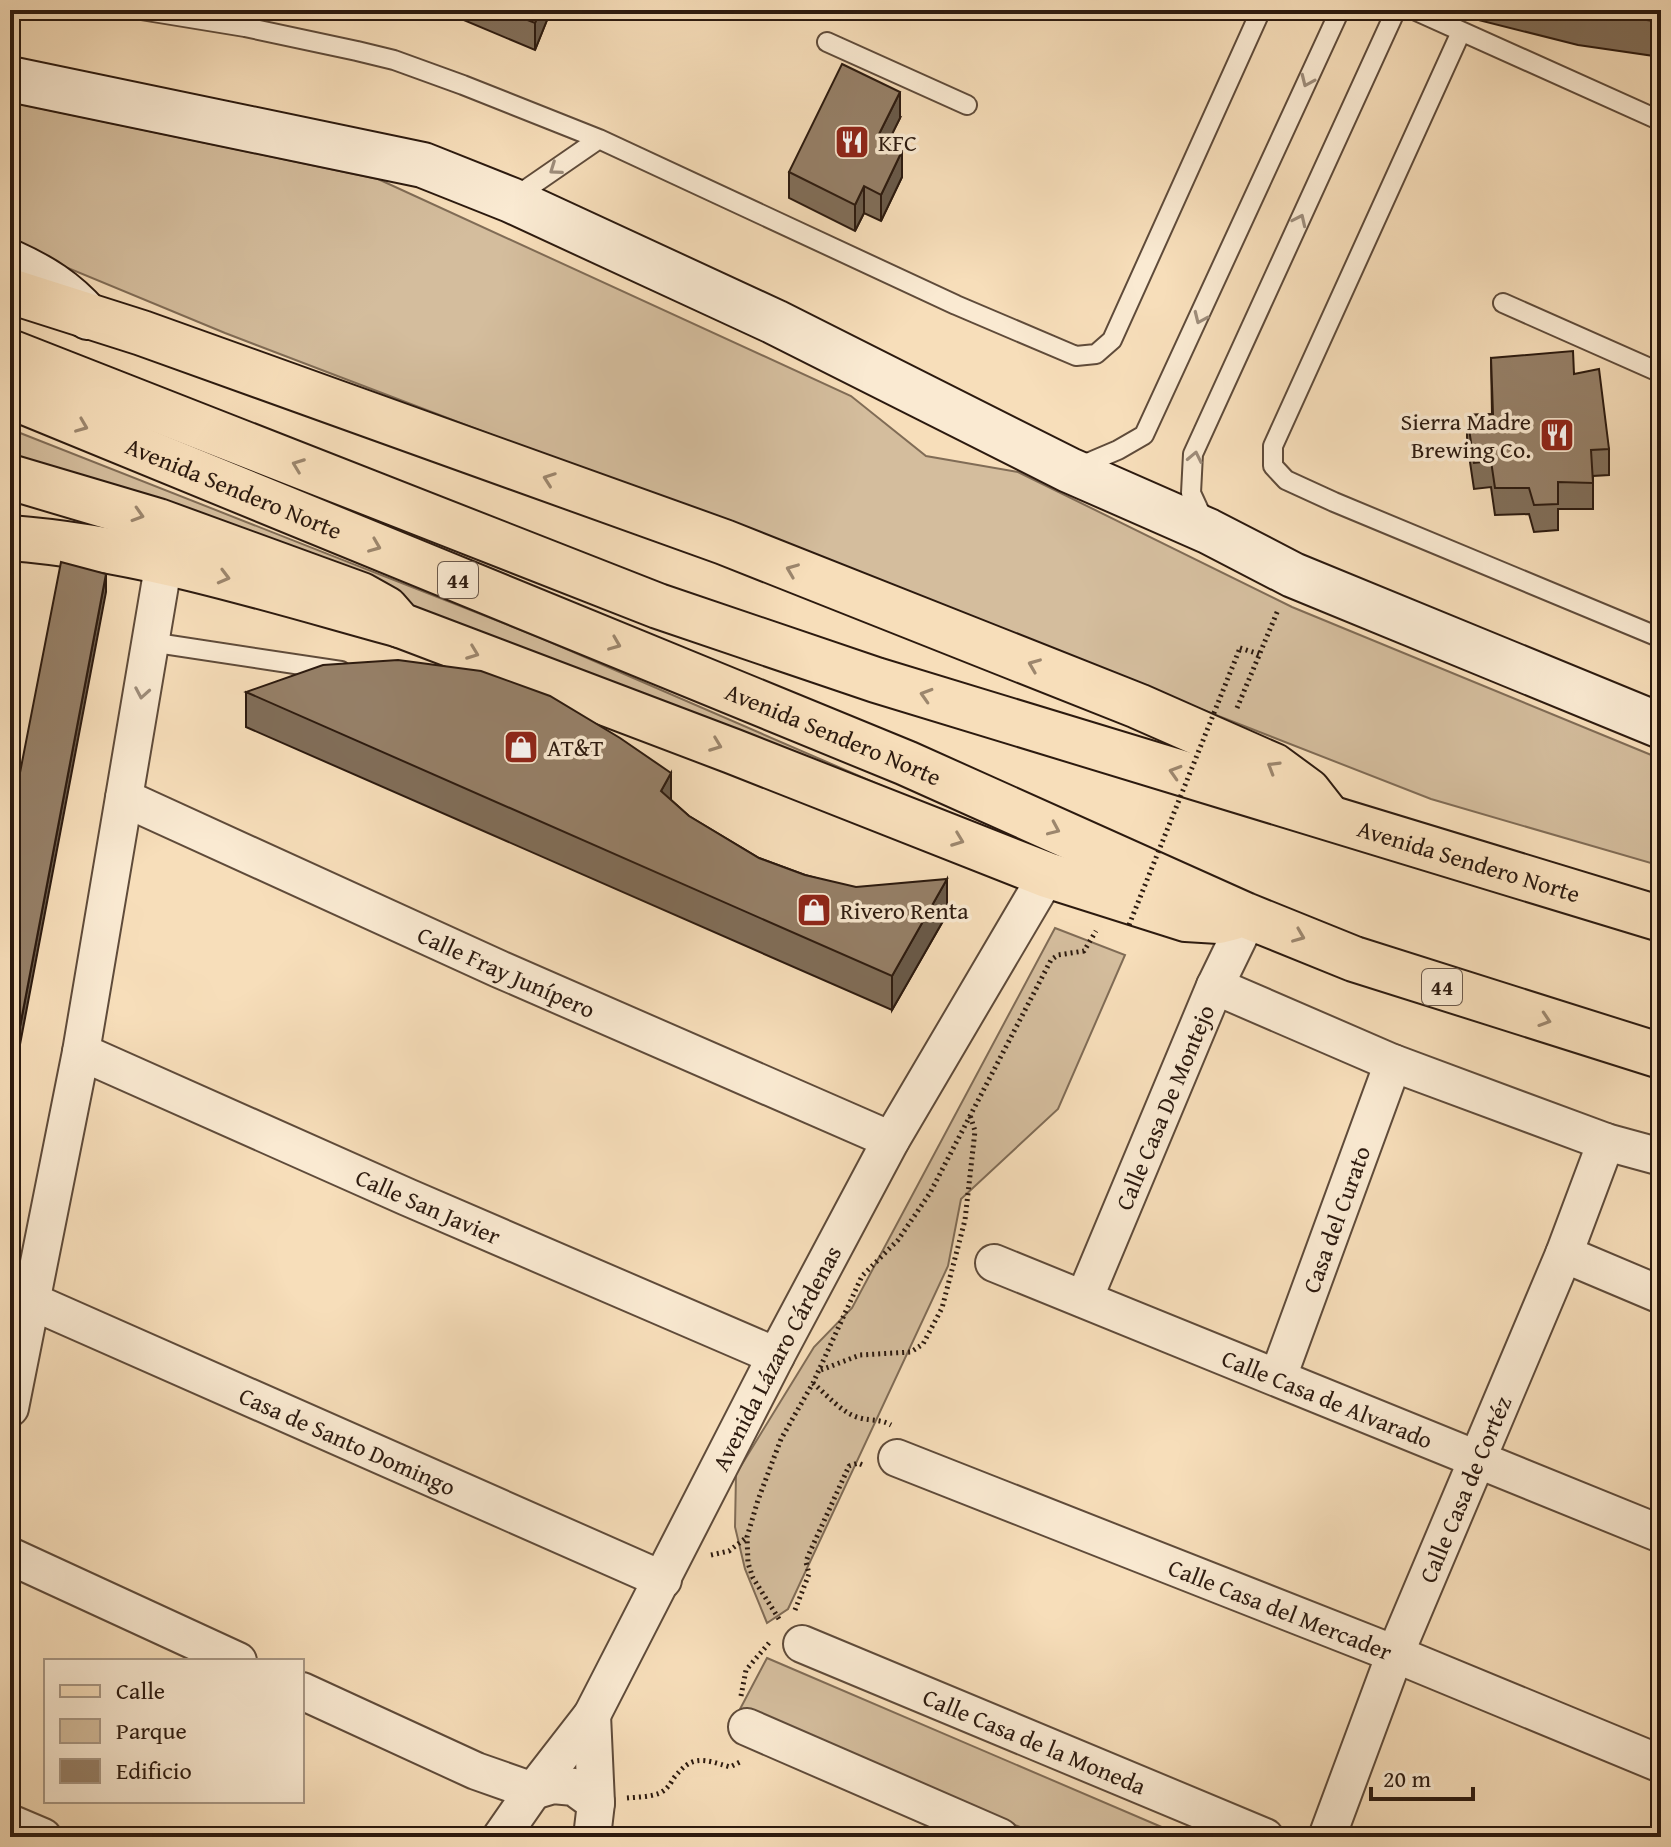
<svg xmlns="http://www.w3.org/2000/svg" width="1671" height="1847" font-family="'Gentium Book Plus',serif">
<rect width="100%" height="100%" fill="#f7deba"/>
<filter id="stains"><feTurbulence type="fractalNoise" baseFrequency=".0025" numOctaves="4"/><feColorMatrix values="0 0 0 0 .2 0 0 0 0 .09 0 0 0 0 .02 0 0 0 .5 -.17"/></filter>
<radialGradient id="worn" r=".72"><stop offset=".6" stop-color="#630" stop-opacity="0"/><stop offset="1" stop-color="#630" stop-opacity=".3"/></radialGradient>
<path fill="#d4bd9d" stroke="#806c56" stroke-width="2" d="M 10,102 L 378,179 L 851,396 L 926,456 L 1018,472 L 1292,607 L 1661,759 L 1661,866 L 1431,799 L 788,548 L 225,333 L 10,244 Z
M 10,429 L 541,638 L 1016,844 L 10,463 Z
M 1055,928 L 1125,955 L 1058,1109 L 961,1199 L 948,1266 L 788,1609 L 767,1623 L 745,1569 L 735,1527 L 736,1474 L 814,1347 L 852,1308 Z
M 767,1658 L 1185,1837 L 1044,1837 L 739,1711 Z"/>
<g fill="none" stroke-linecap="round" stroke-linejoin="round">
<g stroke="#5f4b3a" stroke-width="22">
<path id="lane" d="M 141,10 L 245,27 L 357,51 L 394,60 L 463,85 L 599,139 L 956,305 L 1076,356 L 1096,354 L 1112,340 L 1261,10
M 1414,10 L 1661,121
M 1461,32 L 1273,446 L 1273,466 L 1286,480 L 1334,502 L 1661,638
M 827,42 L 967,105
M 512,199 L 599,139
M 1503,303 L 1661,373
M 1078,467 L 1118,450 L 1144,435 L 1340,10
M 1204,521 L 1191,493 L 1193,454 L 1396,10
M 150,642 L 341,671"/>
</g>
<g stroke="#5f4b3a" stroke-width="40">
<g id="street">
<path id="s1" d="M 124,798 L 499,969 L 891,1140"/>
<path d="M 1215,986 L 1393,1063 L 1606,1142 L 1661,1157"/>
<path id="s2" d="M 81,1052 L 407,1197 L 776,1356"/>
<path d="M 1564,1254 L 1661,1295"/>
<path id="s3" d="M 994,1263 L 1661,1534"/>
<path id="s4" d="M 1084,1299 L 1215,986 L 1249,916"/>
<path id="s5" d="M 31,1301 L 663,1580"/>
<path id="s6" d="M 1278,1377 L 1393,1063"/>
<path d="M 10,1408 L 81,1052 L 164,561"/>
<path id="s7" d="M 897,1458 L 1395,1654 L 1661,1764"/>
<path d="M 10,1556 L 238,1661"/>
<path id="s8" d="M 802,1644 L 1265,1837"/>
<path d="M 302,1691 L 476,1771 L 533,1791 L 553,1785 L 574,1787 L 596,1803 L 592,1837"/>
<path d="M 592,1715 L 596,1803"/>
<path d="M 747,1727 L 1000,1837"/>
<path d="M 10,1823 L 43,1837"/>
<path id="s9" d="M 501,1837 L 533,1791 L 592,1715 L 776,1356 L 891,1140 L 1047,875"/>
<path id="s10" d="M 1327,1837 L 1395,1654 L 1564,1254 L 1606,1142"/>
</g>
</g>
<g stroke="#2c1a0f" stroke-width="48">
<path id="secondary" d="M 10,79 L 423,165 L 511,200 L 775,322 L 1069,470 L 1208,531 L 1293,575 L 1661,726
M 10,262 C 41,276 65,291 88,317"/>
</g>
<g stroke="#2c1a0f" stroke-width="48">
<g id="primary">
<path d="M 10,291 L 142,333 L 724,542 L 1138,706 L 1274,766 L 1308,791 L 1326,814"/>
<path id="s11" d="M 10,352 L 658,606 L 876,680 L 1661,919"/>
<path id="s12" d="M 10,396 L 906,763 L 1245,915 L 1354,959 L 1661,1056"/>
<path d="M 10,477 L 158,521 L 361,595 L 386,609 L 400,625 L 732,751 L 1047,875 L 1186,919 L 1219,921 L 1231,918"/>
</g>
</g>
<g stroke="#2c1a0f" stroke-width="48">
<path id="highway" d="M 10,538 C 143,548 272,590 400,625"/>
</g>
<path stroke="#2c1a0f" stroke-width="5" stroke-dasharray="2 4" stroke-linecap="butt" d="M 1240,648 L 1259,654
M 1237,708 L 1278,610
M 821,1370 L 860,1355 L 911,1352 L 923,1344 L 942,1308 L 965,1220 L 975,1131 L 970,1115
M 813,1383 C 827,1395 843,1414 860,1418 C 872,1421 880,1419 891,1425
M 711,1555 L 729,1551 L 747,1537
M 795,1610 L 809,1574 L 806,1562 L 808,1556 L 849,1466 L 858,1463 L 865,1466
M 779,1619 L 753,1578 L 748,1563 L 747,1537 L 758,1500 L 781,1439 L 813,1383 L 862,1276 L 898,1240 L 930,1193 L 1051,960 L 1058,955 L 1084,951 L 1096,931
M 741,1696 L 746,1670 L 769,1643
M 627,1798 C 638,1797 650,1797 660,1793 C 666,1790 670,1785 673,1779 C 692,1754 703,1759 730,1767 L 740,1762"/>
<use href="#lane" stroke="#faead2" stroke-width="18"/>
<use href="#street" stroke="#faead2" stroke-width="36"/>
<use href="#secondary" stroke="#faead2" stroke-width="44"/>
<use href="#primary" stroke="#f7deba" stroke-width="44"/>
<use href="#highway" stroke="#f7deba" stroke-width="44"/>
<path stroke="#2c1a0f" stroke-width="5" stroke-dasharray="2 4" stroke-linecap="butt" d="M 1129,925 L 1240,648"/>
</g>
<path fill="#816e59" stroke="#2c1a0f" stroke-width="2" d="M 440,10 L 551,10 L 535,50 Z
M 1439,10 L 1661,10 L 1661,57 L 1578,45 Z
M 900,118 L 887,143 L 902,177 L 881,221 L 864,213 L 855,231 L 789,198 L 789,172 Z
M 1491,358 L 1574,374 L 1609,449 L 1609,475 L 1593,476 L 1593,509 L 1558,509 L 1558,530 L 1534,532 L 1529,514 L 1495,515 L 1491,487 L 1474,489 L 1467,442 L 1467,415 L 1492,414 Z
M 246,692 L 671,800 L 689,816 L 759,858 L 805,875 L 947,914 L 892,1010 L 246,727 Z"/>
<path fill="#695a49" stroke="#2c1a0f" stroke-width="2" d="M 540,10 L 551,10 L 535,50 L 535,23 Z
M 900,92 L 900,118 L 877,165 L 877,138 Z
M 902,151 L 902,177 L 881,221 L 881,195 Z
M 864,186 L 864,213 L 855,231 L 855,205 Z
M 106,574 L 106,592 L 10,1097 L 10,1079 Z
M 671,773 L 671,808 L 661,791 Z
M 947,879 L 947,914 L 892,1010 L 892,976 Z"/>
<path fill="#968068" stroke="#2c1a0f" stroke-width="2" d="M 502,10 L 540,10 L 535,23 Z
M 1577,10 L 1661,10 L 1661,22 L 1578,10 Z
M 842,64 L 900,92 L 877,138 L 902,151 L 881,195 L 864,186 L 855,205 L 789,172 Z
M 1573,351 L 1574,374 L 1599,369 L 1609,449 L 1591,450 L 1593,483 L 1558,482 L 1558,504 L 1534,505 L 1529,488 L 1495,488 L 1491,461 L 1474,463 L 1467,415 L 1493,414 L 1491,358 Z
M 61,562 L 106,574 L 10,1079 L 10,824 Z
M 398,660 L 481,671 L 550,696 L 620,738 L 671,773 L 661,791 L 689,816 L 759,858 L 805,875 L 856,887 L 947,879 L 892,976 L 246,692 L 323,665 Z"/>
<defs><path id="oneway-chevron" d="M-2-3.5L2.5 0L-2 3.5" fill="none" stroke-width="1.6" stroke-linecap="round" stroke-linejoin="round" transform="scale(2)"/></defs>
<g stroke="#9d8c7a">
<use href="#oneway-chevron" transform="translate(1307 81) rotate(114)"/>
<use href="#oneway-chevron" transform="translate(555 169) rotate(145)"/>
<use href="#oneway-chevron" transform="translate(1300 220) rotate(-65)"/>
<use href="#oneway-chevron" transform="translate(1200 318) rotate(114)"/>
<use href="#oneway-chevron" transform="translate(1195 457) rotate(-78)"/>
<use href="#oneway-chevron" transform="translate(142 693) rotate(100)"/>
</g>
<g stroke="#9c866d">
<use href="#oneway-chevron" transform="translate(82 426) rotate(22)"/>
<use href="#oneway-chevron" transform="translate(298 465) rotate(-159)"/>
<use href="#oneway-chevron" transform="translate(549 479) rotate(-160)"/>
<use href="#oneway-chevron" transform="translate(138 515) rotate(17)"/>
<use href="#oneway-chevron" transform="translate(375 546) rotate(22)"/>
<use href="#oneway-chevron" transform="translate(792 570) rotate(-158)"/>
<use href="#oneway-chevron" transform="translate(224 577) rotate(15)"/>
<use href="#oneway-chevron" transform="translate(615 644) rotate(22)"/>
<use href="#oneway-chevron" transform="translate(473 653) rotate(21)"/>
<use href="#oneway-chevron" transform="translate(1034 665) rotate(-158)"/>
<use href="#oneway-chevron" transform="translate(926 695) rotate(-163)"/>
<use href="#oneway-chevron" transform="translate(716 745) rotate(21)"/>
<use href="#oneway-chevron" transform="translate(1273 767) rotate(-149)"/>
<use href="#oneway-chevron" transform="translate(1175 772) rotate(-163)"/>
<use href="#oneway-chevron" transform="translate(1054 829) rotate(24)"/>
<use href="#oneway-chevron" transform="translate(958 840) rotate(21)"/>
<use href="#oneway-chevron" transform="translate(1299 936) rotate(22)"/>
<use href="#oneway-chevron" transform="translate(1545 1020) rotate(18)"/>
</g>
<defs>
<g id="restaurant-square" transform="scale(1.8)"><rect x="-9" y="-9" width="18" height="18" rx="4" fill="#8f2418" stroke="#faead2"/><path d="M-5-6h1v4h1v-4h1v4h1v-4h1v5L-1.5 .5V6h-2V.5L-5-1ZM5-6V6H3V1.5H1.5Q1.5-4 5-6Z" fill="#fff"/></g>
<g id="shop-square" transform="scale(1.8)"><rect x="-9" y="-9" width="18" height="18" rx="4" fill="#8f2418" stroke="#faead2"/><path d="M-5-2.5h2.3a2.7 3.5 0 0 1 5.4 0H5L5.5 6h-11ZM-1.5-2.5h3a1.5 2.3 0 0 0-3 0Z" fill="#fff"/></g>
</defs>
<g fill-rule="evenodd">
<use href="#restaurant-square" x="852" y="142"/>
<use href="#restaurant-square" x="1557" y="435"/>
<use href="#shop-square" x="521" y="747"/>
<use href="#shop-square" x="814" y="910"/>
</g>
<g text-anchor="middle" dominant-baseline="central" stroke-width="7" stroke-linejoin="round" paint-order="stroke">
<g fill="#faead2" stroke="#6a584a" stroke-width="2">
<rect x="438" y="562" width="40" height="36" rx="6"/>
<rect x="1422" y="969" width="40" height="36" rx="6"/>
</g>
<g font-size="22" font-weight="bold" fill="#2c1a0f">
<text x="458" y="580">44</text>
<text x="1442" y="987">44</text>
</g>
<g font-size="24" fill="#2c1a0f" stroke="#faead2" text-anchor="start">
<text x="878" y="142">KFC</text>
<text x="1531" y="421" text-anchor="end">Sierra Madre<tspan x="1531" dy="28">Brewing Co.</tspan></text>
<text x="547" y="747">AT&amp;T</text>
<text x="840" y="910">Rivero Renta</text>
</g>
<g font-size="24" fill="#2c1a0f" stroke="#faead2">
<text stroke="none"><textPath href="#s12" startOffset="242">Avenida Sendero Norte</textPath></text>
<text stroke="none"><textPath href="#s12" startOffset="890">Avenida Sendero Norte</textPath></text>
<text stroke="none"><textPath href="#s11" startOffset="1546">Avenida Sendero Norte</textPath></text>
<text stroke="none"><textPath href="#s1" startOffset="420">Calle Fray Junípero</textPath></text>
<text stroke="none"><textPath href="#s4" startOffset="208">Calle Casa De Montejo</textPath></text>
<text stroke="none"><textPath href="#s2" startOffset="380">Calle San Javier</textPath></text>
<text stroke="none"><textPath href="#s6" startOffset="168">Casa del Curato</textPath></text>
<text stroke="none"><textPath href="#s9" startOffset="554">Avenida Lázaro Cárdenas</textPath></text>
<text stroke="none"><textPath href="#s3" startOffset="360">Calle Casa de Alvarado</textPath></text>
<text stroke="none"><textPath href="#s5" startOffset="346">Casa de Santo Domingo</textPath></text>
<text stroke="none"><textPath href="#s10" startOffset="374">Calle Casa de Cortéz</textPath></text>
<text stroke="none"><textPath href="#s7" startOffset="412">Calle Casa del Mercader</textPath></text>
<text stroke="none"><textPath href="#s8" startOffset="252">Calle Casa de la Moneda</textPath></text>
</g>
</g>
<rect width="1671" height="1847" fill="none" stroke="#f7deba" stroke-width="40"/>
<rect x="12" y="12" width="1647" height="1823" fill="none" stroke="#2c1a0f" stroke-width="4"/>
<rect x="20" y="20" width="1631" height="1807" fill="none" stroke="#2c1a0f" stroke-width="2"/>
<rect x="44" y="1659" width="260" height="144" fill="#faead2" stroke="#a89784" stroke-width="2"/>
<rect x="60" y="1685" width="40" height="12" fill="#f7deba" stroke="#a89784" stroke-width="2"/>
<text x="116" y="1699" font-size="24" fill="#2c1a0f">Calle</text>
<rect x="60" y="1719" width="40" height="24" fill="#d4bd9d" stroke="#a89784" stroke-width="2"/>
<text x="116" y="1739" font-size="24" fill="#2c1a0f">Parque</text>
<rect x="60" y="1759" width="40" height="24" fill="#968068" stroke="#a89784" stroke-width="2"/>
<text x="116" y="1779" font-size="24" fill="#2c1a0f">Edificio</text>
<path d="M1371 1787v12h102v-12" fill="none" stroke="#2c1a0f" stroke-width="4"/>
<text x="1383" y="1787" font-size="24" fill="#2c1a0f" stroke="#faead2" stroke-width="6" paint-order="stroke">20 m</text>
<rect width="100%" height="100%" filter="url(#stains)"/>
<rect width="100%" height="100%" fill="url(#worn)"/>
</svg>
